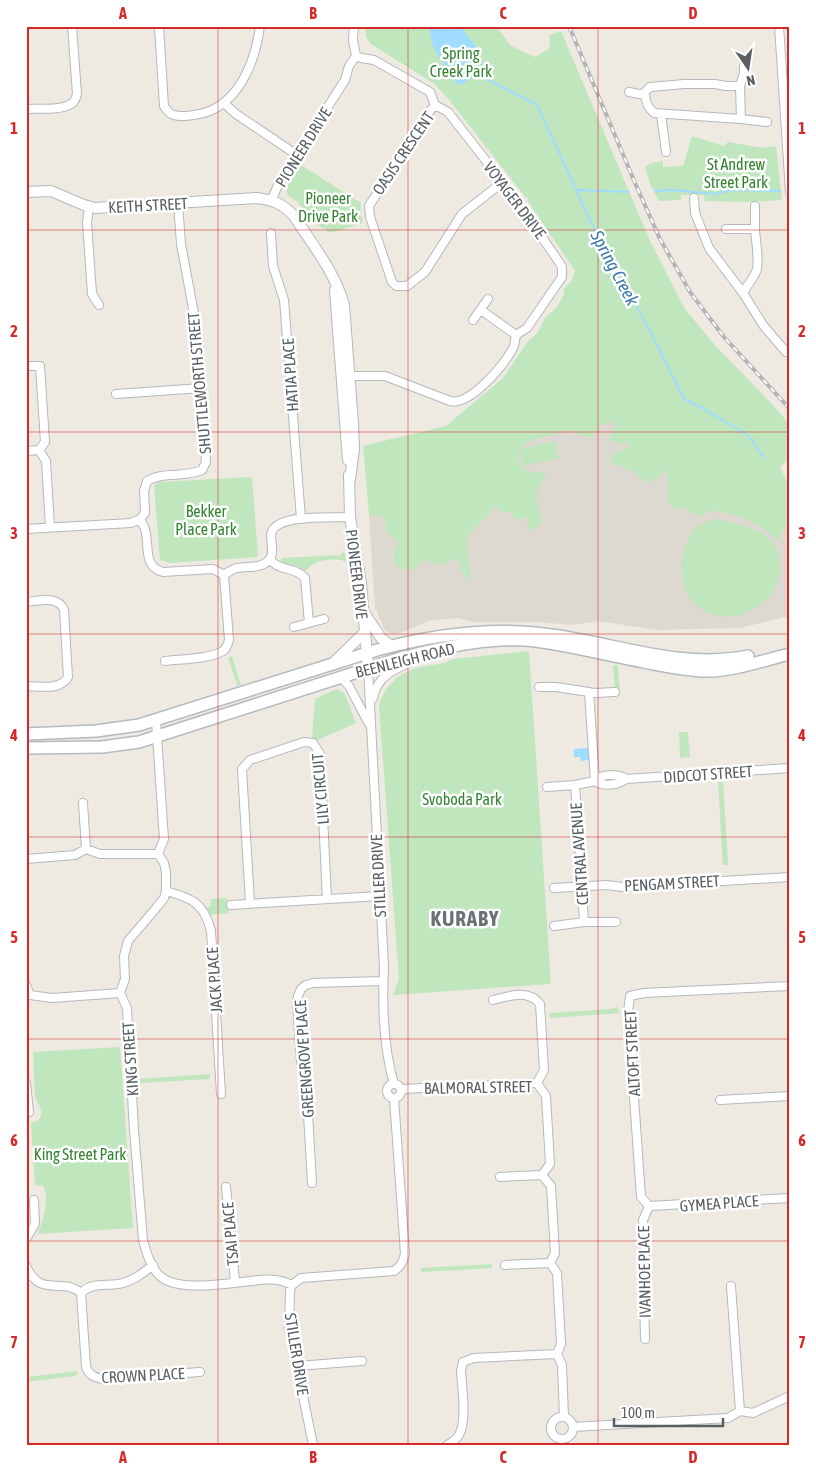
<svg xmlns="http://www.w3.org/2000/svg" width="816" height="1471" font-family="'Asap Condensed',sans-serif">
<rect width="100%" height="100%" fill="#eeeae2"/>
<path fill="#ded9d0" d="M 620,414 L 790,457 L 780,467 L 790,490 L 790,616 L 740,628 L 656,630 L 599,621 L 572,625 L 536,622 L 473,622 L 457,618 L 428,621 L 406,631 L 396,634 L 390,633 L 384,629 L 375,607 L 369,515 L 507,445 Z"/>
<path fill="#c0e6bd" d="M 365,26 L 496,26 L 511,46 L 535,57 L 550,48 L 549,35 L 561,31 L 650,241 L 685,309 L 714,344 L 773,405 L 790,425 L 790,457 L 780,467 L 790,490 L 790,520 L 783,529 L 779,540 L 777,540 C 764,525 732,511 712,511 C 708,512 704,514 700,516 L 690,512 L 685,508 L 676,509 L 667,502 C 669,490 670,481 664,469 L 660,476 L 650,483 L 639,477 L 634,470 L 626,471 L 622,465 L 612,465 L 610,457 C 616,451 623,452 630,446 L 629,441 C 621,446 616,444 608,440 L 616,426 L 612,422 L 602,424 L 590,438 L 568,430 L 528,442 L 520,449 L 555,441 L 559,458 L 523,466 L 519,450 L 517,452 L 520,466 L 528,471 L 547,473 C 532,495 536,497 542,521 L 537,528 L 529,530 L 527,524 L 528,518 L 525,517 L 517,520 L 509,512 L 500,512 L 497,506 L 492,507 L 492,511 L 466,538 L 471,581 L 461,572 L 460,563 L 450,558 L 445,565 L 423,560 L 413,570 L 401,569 L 394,563 L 394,552 L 399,542 L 386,532 L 385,517 L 369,515 L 363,446 L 446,426 L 503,378 L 528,341 L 537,334 L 545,318 L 557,307 L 564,294 L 564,288 L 571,282 L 575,271 L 527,200 L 529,199 L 528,197 L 526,198 L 446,96 L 433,83 L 371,44 L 366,37 Z
M 692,136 L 724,146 L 728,142 L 763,148 L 776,146 L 782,200 L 751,202 L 705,201 L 704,195 L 681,195 L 681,200 L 659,201 L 650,184 L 645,167 L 651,163 L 663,161 L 663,167 L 683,166 Z
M 301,165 L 361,203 L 360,213 L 363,223 L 334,232 L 327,232 L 327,230 L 310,222 L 298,202 L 288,196 L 286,188 Z
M 252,477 L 258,557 L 169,563 L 160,560 L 154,486 L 158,482 Z
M 714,519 C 730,522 756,527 768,538 C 786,553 782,585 766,600 C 731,634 675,613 682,561 C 683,553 684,547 688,540 C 690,536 693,530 696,527 C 701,524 708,522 714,519 Z
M 344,550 L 346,562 C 340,558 322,559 315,563 C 311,565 308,568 306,571 L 298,566 L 281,563 L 281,558 L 341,555 Z
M 529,651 L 551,984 L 393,995 L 399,979 L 379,706 C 385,683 402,670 426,666 C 436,664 444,664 453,659 Z
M 232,656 L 240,683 L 242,684 L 236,686 L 237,684 L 228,658 Z
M 613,665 L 618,665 L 620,696 L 615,696 Z
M 334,690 L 339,690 L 345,694 L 356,723 L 318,740 L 312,738 L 315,699 Z
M 679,732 L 688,732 L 690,757 L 680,758 Z
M 718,782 L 723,782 L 728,865 L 723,865 Z
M 227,898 L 229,913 L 211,915 L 207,908 L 211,905 L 211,899 Z
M 617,1007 L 620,1013 L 550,1018 L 549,1013 L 611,1009 Z
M 120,1047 L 133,1228 L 37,1234 C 43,1224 50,1196 43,1186 L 35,1185 L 31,1123 L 39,1120 L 42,1112 L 35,1096 L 33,1052 Z
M 210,1074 L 210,1079 L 140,1083 L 139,1079 Z
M 492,1264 L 492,1268 L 421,1272 L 421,1268 Z
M 78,1371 L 76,1376 L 26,1382 L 26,1377 Z"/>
<path fill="#a0dcff" d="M 460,26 L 475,45 L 482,62 L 477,74 L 461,85 L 456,83 L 433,47 L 429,27 Z
M 588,748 L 589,760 L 581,761 L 580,757 L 574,757 L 574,749 Z"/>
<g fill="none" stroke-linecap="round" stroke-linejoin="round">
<path stroke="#a0dcff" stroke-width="2" d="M 477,74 L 537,105 L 596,233 L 649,329 L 684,399 L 704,409 L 748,435 L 764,458
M 577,190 L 629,192
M 655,191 L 673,190 L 715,194 L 731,190 L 780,191"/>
<g stroke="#b5b8bd" stroke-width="10">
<path id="minor" d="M 159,26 L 164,106 C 170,116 175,116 186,116 C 195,115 204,114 212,110 C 243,95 256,57 260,26
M 779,26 L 790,192
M 744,66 L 744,73 L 740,86 L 741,119 L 767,122
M 740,86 L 726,86 L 715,84 L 684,84 L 650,87 L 645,92 C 645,101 647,107 654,113 L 741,119
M 629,92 L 645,95
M 224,103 L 236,114 L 297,155
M 435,105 L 429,112 L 369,206 L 370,217 L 392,282 L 396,286 L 407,286 L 425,272 L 462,214 L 499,185
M 26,109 C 39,108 59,111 71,104 C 75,102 76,98 77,94 L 72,26
M 661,114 L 666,152
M 694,198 L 695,213 L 709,248 L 743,293 L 763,325 L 786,352
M 272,199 L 278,185 L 345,80 L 349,66 L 356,56 L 353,40 L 354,26
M 89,207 L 87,222 L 92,294 L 99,305
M 726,229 L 755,229
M 271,233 L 273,266 L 284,300 L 301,519
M 743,293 C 747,285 755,277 757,269 C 759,256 756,243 755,230 C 755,222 755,214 755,206
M 481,310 L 516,335
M 473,320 L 488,299
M 26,366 L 40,366 L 45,442 L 39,450 L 46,461 L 50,527
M 349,376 L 385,376 L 450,401 C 470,406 503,366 512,350 C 515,346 515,340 516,335 L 527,328 L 562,277 L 562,267 L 559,262 L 510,191 L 499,185 L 494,171 L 448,112 L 435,105 L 430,92 L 374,60 L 361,58 L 356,56
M 116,394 L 202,388
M 26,451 L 39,450
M 140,519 C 142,524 146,528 146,534 C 149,549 144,567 163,572 L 213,569 L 224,575 C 227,573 231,570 234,569 C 245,565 258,570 268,561 C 275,555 271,544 271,535 C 273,513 333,518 350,517
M 26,529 L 131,523 L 140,519 L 145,513 L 144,491 L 147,481 C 164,471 184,478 202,470 L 206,462 L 198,335 L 181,244 L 178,203
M 270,559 C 279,572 295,566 305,578 L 309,623
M 26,602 C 40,601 58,595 64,610 L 68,677 C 60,691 40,686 26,686
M 294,627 L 324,619
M 165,661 C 182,659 209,659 223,651 C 227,648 228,644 229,640 L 224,575
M 368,668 L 384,967 C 382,1006 383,1046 394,1084
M 341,677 L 349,686 L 369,724
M 539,687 L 556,687 L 595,693 L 615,692
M 589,692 L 595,781
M 373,698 C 377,673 402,666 423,657
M 156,721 L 164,839 L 158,854 L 164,863 L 166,872 L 166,891 L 164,898 L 157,907 L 128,941 L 124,956 L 125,979 L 120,993 L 127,1008 L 134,1130 L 143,1240 C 146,1252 150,1266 159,1275 C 176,1293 228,1283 251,1281 C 266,1279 278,1278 292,1285
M 595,781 C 603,787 619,785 626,779 L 790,768
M 575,785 L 584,922
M 547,787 L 575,785 L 595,781 C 601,773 619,774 626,779
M 83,803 L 86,849
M 26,859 L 75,855 L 86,849 L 100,854 L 158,854
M 554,888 L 607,885 L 622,887 L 790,877
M 166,891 C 192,898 204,903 211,931 L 221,1094
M 250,903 L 242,769 L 250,760 L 304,742 L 313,743 L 320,754 L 327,899
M 231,905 L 379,896
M 554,926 L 584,922 L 616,922
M 26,985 L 30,995 L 52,998 L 120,993
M 493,1000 C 509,996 528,989 540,1004 L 544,1070 L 537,1083
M 26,1083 L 29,1112
M387 1091a7 7 0 1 1 14 0a7 7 0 1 1-14 0Z
M 401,1089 L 537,1083 L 546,1096 L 550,1164 L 542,1175 L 551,1186 L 555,1253 L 550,1263 L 557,1273 L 561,1344 L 557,1354 L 562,1365 L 564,1417
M 720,1100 L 790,1096
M 500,1177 L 542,1175
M 312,1183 L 306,1080 L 301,1061 L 297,1005 L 298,996 L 301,989 L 306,985 L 313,983 L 383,981
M 226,1187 L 235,1282
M 649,1206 L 641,1197 L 628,1012 L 630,996 L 644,993 L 790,986
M 649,1206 L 790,1198
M 26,1239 L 35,1224 L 34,1200
M 505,1265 L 550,1263
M 26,1266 C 41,1299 60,1276 81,1293 C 92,1282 105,1286 118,1284 C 132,1282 143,1273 153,1265
M 731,1286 L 740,1411
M 81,1293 L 86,1367 C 89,1375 94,1377 102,1379 L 200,1372
M 645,1339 L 644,1293 L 646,1272 L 643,1220 L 649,1206
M 297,1366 L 362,1361
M551 1428a11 11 0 1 1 22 0a11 11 0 1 1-22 0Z
M 573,1427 L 728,1418 L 740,1411 L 753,1413 L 790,1396
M 313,1445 L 289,1327 L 290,1290 L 292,1285 L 301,1278 L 394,1271 C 401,1266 403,1262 405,1254 L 394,1098
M 447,1445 C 453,1442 456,1440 459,1435 C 467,1422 462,1387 461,1371 L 463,1362 L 474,1358 L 557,1354"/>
</g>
<g stroke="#b5b8bd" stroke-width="12">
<path id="tertiary" d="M 26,192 L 51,191 L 84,205 L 95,208 L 256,198 C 273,200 282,203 294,216 C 312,244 335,272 344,305 L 353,424 L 354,448 L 350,480
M 335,290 L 348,460
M 349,475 L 350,517 L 361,583 L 368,668
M 363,611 L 381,638 L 391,646
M 332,664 L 364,633"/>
</g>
<g stroke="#b5babf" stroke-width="14">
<path id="secondary" d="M 26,734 L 96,731 L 139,725 L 377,650 C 428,636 482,628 535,633 C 606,639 676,671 748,656
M 26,748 L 102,747 L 139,742 L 404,657 C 445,647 493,636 536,641 C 572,646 608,655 644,662 C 665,666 687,671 708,671 C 734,671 764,660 790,654"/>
</g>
<use href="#minor" stroke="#fff" stroke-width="8"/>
<use href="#tertiary" stroke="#fff" stroke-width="10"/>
<use href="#secondary" stroke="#fff" stroke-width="11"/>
<g stroke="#b3b4b4" stroke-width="4">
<path id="rail" d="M 569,26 L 635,183 L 660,239 L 690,292 L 724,337 L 790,409"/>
</g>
<use href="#rail" stroke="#fff" stroke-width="2" stroke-dasharray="5.5" stroke-linecap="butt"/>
</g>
<path fill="none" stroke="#d62828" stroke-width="1" stroke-opacity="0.55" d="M 218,26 L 218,1445M 408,26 L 408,1445M 598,26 L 598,1445M 26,230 L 790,230M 26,432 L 790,432M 26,634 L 790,634M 26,837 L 790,837M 26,1039 L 790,1039M 26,1241 L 790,1241"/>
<g text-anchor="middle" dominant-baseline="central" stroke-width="5" stroke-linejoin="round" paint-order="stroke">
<g font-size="16" fill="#338331" stroke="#fff">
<text x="461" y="53">Spring<tspan x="461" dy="18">Creek Park</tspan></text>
<text x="736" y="164">St Andrew<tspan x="736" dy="18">Street Park</tspan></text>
<text x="328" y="198">Pioneer<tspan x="328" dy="18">Drive Park</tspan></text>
<text x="206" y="511">Bekker<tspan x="206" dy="18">Place Park</tspan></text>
<text x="462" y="799">Svoboda Park</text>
<text x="80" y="1154">King Street Park</text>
</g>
<g font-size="16" fill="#5a5f63" stroke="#fff">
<text transform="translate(303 147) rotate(-58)">PIONEER DRIVE</text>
<text transform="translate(403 153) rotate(-56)">OASIS CRESCENT</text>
<text transform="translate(515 200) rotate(53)">VOYAGER DRIVE</text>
<text transform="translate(148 205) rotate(-3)">KEITH STREET</text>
<text transform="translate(290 375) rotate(-94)">HATIA PLACE</text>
<text transform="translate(199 383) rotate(-95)">SHUTTLEWORTH STREET</text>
<text transform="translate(357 574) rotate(83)">PIONEER DRIVE</text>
<text transform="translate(405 660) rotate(-14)">BEENLEIGH ROAD</text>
<text transform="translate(708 774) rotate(-4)">DIDCOT STREET</text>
<text transform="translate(320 789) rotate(-95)">LILY CIRCUIT</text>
<text transform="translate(579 854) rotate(-94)">CENTRAL AVENUE</text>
<text transform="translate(378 876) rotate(-93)">STILLER DRIVE</text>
<text transform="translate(672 883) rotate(-3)">PENGAM STREET</text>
<text transform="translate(214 980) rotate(-94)">JACK PLACE</text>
<text transform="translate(632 1053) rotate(-93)">ALTOFT STREET</text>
<text transform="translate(130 1059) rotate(-94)">KING STREET</text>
<text transform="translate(304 1059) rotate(-94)">GREENGROVE PLACE</text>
<text transform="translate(478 1087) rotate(-1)">BALMORAL STREET</text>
<text transform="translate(719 1203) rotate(-4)">GYMEA PLACE</text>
<text transform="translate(230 1234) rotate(-95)">TSAI PLACE</text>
<text transform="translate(644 1272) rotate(-91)">IVANHOE PLACE</text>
<text transform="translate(297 1354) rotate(81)">STILLER DRIVE</text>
<text transform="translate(143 1375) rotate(-3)">CROWN PLACE</text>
</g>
<g font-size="18" font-style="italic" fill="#3978ab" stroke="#fff">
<text transform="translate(615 268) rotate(62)">Spring Creek</text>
</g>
<g font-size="21" font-weight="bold" letter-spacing="1" fill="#6b7175" stroke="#fff">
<text x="465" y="918">KURABY</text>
</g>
</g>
<rect width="816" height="1471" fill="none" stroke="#ffffff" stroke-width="55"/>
<g transform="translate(748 68) rotate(167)" stroke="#ffffff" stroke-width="4" paint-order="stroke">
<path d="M0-4L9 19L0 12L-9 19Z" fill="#5a5f63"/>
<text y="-8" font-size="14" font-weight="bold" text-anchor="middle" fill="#5a5f63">N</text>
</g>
<path d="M614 1418v8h109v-8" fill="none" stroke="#5a5f63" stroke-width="2.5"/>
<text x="621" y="1418" font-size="15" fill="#5a5f63" stroke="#ffffff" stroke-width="4" paint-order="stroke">100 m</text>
<rect x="28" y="28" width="760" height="1416" fill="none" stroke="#d62828" stroke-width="2"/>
<g font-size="16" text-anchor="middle" font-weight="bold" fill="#d62828">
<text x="123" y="19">A</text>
<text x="313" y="19">B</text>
<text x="503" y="19">C</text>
<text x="693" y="19">D</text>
<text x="14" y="134">1</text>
<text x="802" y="134">1</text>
<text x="14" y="337">2</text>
<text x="802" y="337">2</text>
<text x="14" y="539">3</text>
<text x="802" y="539">3</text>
<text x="14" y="741">4</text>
<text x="802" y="741">4</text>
<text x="14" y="943">5</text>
<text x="802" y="943">5</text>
<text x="14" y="1146">6</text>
<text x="802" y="1146">6</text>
<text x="14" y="1348">7</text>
<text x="802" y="1348">7</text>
<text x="123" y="1463">A</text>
<text x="313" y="1463">B</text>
<text x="503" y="1463">C</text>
<text x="693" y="1463">D</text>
</g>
</svg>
